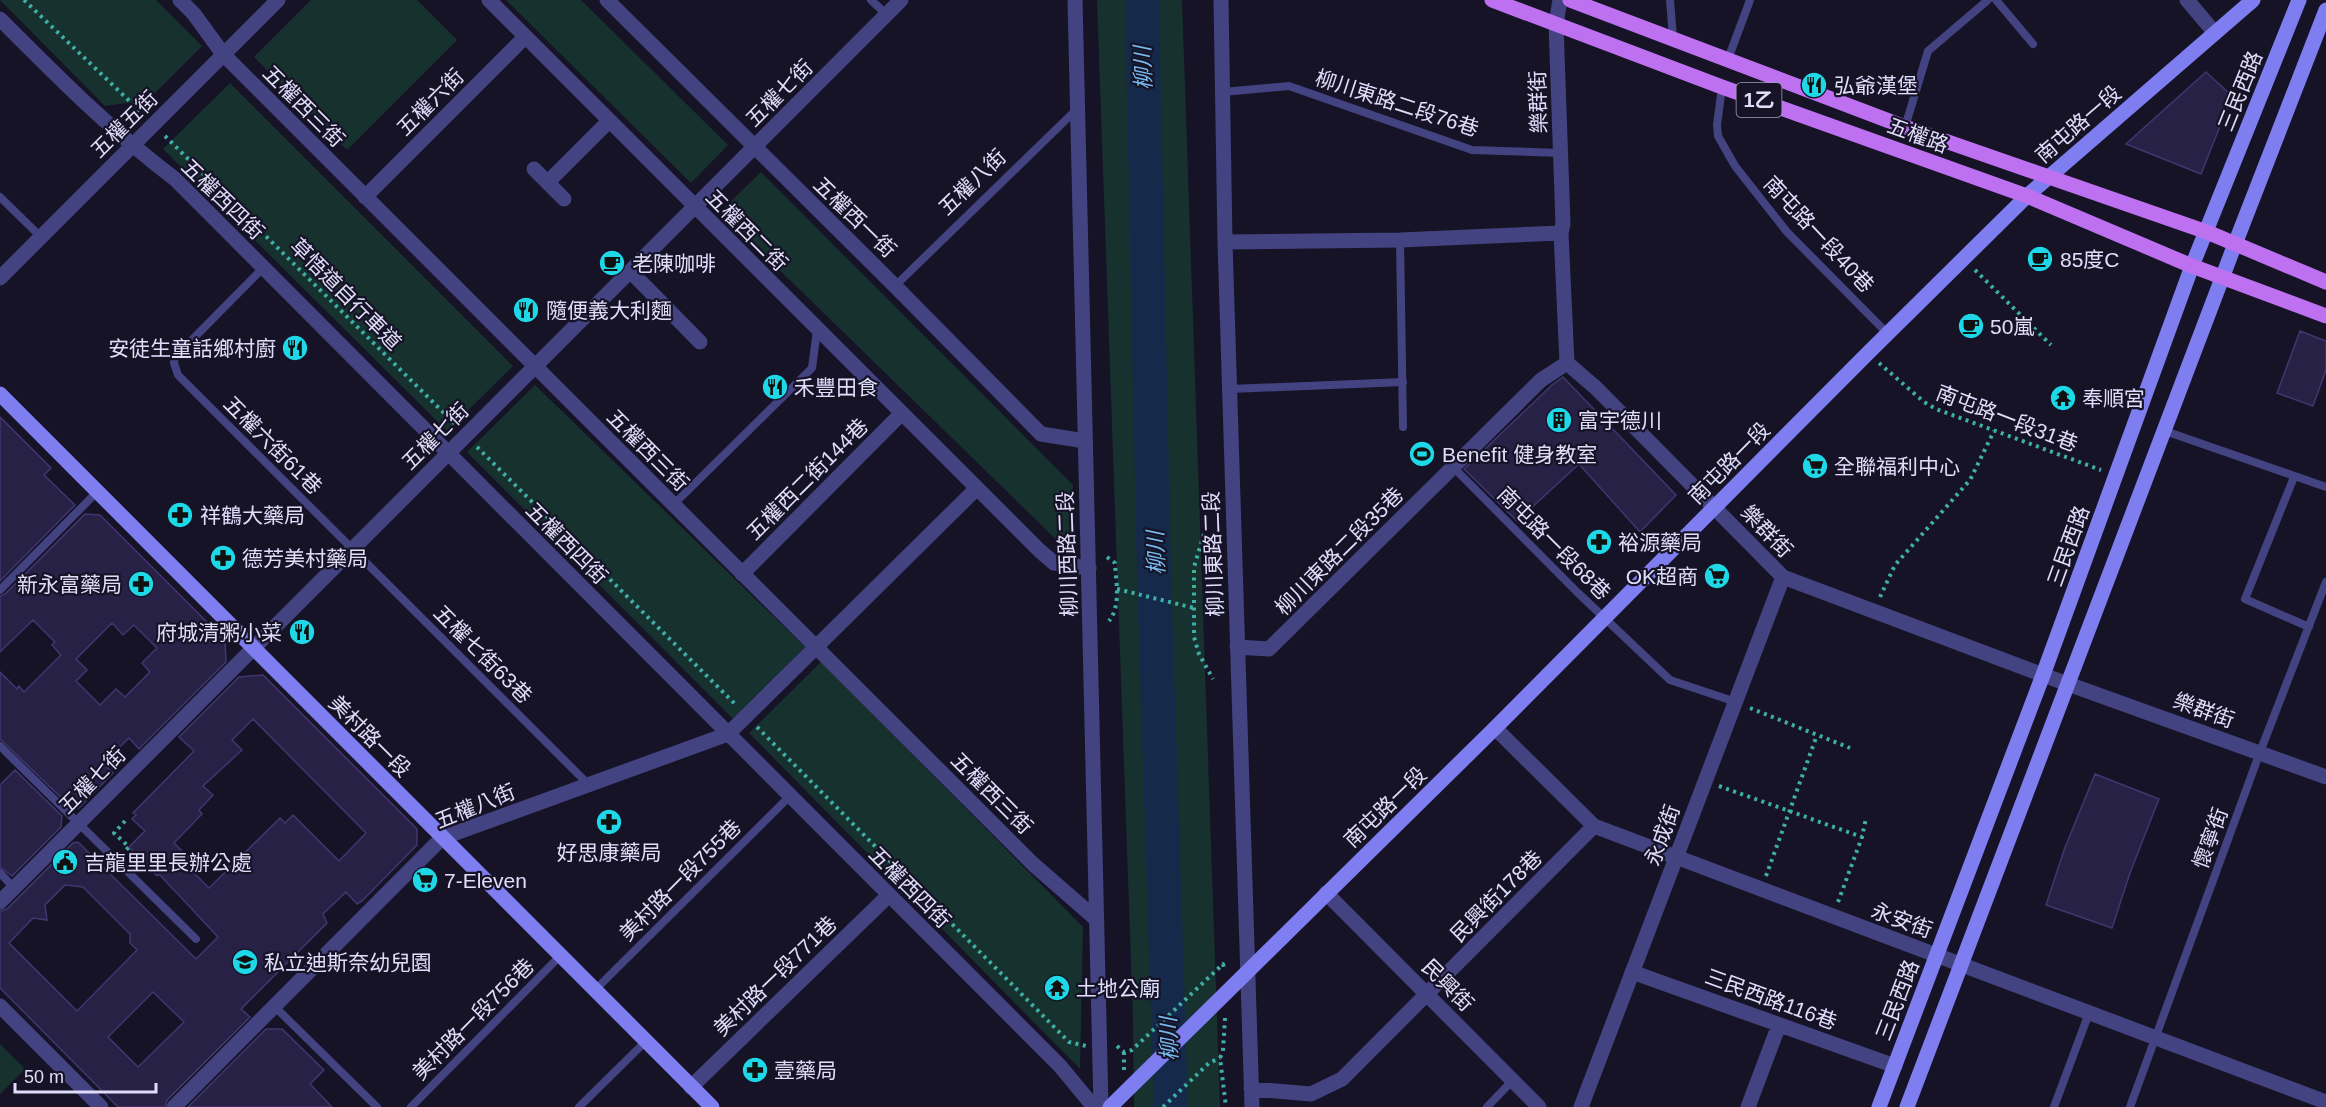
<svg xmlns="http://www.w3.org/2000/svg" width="2326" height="1107" font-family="Arial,'Noto Sans TC',sans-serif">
<rect width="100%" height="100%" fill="#161327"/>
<path fill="#17312f" d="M 0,0 L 156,0 L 202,46 L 148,100 L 105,106 Z
M 311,0 L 417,0 L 457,40 L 347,150 L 254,57 Z
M 506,0 L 581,0 L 728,145 L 691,183 Z
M 1097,0 L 1182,0 L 1220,1107 L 1134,1107 L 1133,1019 Z
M 230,83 L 513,366 L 447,431 L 163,149 Z
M 761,172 L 1073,485 L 1070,553 L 720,212 Z
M 535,385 L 805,647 L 733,719 L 467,452 Z
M 821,662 L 1083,927 L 1080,1069 L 749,733 Z
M 0,1044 L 25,1069 L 0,1094 Z"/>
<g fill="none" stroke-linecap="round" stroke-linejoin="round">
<path stroke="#152a4a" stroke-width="34" d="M 1142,0 L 1154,577 L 1171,1107"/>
</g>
<path fill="#282146" stroke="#403670" stroke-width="1.5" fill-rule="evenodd" d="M 2206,72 L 2232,96 L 2201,174 L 2126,144 Z
M 2300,331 L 2326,341 L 2326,370 L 2313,406 L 2277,393 Z
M 1563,377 L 1676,495 L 1640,532 L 1579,464 L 1517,521 L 1464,469 L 1552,385 Z
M 0,417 L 51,468 L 44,475 L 75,505 L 0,581 Z
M 85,514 L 100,515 L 225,640 L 226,662 L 139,749 L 129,738 L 103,763 L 113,773 L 79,808 L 72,808 L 0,739 L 0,672 L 17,689 L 19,686 L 24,692 L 61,655 L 52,645 L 55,642 L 33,620 L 0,652 L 0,596 L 5,594 ZM 112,623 L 123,635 L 134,625 L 157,648 L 142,663 L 150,672 L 125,697 L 116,689 L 100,705 L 76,681 L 87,670 L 76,659 Z
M 263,675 L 417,829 L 417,845 L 362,901 L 357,904 L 346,892 L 323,914 L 327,923 L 241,1009 L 250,1017 L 167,1100 L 165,1107 L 118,1107 L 0,988 L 0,911 L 7,909 L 73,843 L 78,842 L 196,959 L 218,937 L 159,874 L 157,876 L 129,847 L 145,831 L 132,819 L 136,815 L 133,813 L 194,751 L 179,737 L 239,677 ZM 253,719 L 366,833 L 339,861 L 293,815 L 285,823 L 280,818 L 209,888 L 188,867 L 193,862 L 174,843 L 202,814 L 199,810 L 213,795 L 203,786 L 242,750 L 232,740 ZM 65,885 L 83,887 L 130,934 L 130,943 L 137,950 L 77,1011 L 9,943 L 33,918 L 47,920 L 45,905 ZM 153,992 L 184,1022 L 138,1067 L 108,1037 Z
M 15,770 L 62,816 L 61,827 L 12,876 L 0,867 L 0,785 Z
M 2095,774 L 2159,799 L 2130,873 L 2112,928 L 2046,905 L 2064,850 Z
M 266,1029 L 282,1029 L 324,1070 L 310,1084 L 332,1107 L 188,1107 Z"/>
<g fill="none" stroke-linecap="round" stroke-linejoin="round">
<path stroke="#3eafa5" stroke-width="4" stroke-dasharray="3 4.5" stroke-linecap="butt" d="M 24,0 L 142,113
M 165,136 L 455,424
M 1975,270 L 2051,345
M 1879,363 L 1924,402 L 1936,409 L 2101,470
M 477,447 L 735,704
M 1204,534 L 1194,567 L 1194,637 L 1199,654 L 1213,679
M 1107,557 L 1115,563 C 1116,583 1121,606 1109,621
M 1117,589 L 1194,608
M 1880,597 L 1895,565 L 1970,480 L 1994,431
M 1750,708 L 1850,748
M 757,727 L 1069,1042 L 1086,1046
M 1719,786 L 1862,837
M 125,821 L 114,833 L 129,847 L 126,850
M 1766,876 L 1817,735
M 1838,902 L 1862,837 L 1866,818
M 1225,1018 L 1223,1051 L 1220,1058 L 1226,1107
M 1117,1046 L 1124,1052 L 1132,1050 L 1223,964 L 1225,971
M 1124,1052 L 1124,1070
M 1163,1107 L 1209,1063 L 1220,1058"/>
<path stroke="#444381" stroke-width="8" d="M 871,0 L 886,14
M 1670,0 L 1673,38
M 1996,0 L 2033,44
M 1728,59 L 1750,0
M 1722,87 L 1717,125 L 1718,136 L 1735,166 L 1787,232 L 1887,333
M 1223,92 L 1289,86 L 1472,150 L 1561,153
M 1905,127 L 1928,51 L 1988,0
M 0,197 L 41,237
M 1400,240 L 1403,427
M 263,268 L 175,357 L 174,363 L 178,375 L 589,785
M 895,286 L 1077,109
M 1230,389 L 1403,382
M 2165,431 L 2326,487
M 1453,467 L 1577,592 L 1670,680 L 1736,702
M 2294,477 L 2245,599 L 2309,627
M 673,505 L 812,368 L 817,330
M 0,590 L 97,492
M 0,746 L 196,939
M 0,873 L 14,888
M 595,990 L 790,796
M 274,1006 L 377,1107
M 411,1107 L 560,956
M 579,1107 L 646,1041
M 1487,1107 L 1513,1080
M 2054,1107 L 2089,1013
M 2130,1107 L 2260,752 L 2326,582"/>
<path stroke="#444381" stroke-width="15" d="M 180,0 L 194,14 L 223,54 L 1033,864 L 1096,919
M 489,0 L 1040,551 L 1054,563 L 1089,568
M 607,0 L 895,286 L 1041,434 L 1085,441
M 1075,0 L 1101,1107
M 1221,0 L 1225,242 L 1252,1107
M 1560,0 L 1556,24 L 1563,224 L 1561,233 L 1567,363 L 1596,388 L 1783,577 L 2043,675 L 2326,777
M 2187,0 L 2215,33
M 0,19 C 57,76 111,131 175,179 L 1060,1066 L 1094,1107
M 534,169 L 564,199
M 548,182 L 609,121
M 365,197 L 525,37
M 1225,242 L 1400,240 L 1561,233
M 630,271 L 700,342
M 0,278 L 278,0
M 742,574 L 901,414
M 1237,647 L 1269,649 L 1541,380 L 1567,363
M 1495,728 L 1594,826 L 2326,1102
M 1326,893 L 1539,1107
M 0,902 L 901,0
M 1632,972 L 1895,1066
M 0,1006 L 101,1107
M 691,1087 L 889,895
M 1251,1089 L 1311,1094 L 1342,1079 L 1594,826
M 174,1107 L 442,838 L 728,734 L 976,489
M 1581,1107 L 1783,577
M 1748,1107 L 1779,1025"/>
<path stroke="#7e7ef1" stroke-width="15" d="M 0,394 L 712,1107
M 1110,1107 L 1495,728 L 1868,353 L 2027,196 L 2253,0
M 1879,1107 L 2043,675 L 2192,266 L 2299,0
M 1907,1107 L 2235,244 L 2326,10"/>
<path stroke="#bd70f0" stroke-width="15" d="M 1492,0 L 1722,87 L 2027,196 L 2192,266 L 2326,316
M 1570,0 L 1905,127 L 2207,232 L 2326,282"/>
</g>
<defs>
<g id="restaurant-disc" transform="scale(1.35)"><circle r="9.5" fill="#1ed8e7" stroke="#161327"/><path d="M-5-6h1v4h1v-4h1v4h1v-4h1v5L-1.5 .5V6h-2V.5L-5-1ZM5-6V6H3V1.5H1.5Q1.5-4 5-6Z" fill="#111"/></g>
<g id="cafe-disc" transform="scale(1.35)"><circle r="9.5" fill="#1ed8e7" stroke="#161327"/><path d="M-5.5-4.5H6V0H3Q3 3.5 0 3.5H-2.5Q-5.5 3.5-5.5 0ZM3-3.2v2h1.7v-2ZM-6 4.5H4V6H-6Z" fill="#111"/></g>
<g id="temple-disc" transform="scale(1.35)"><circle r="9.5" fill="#1ed8e7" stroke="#161327"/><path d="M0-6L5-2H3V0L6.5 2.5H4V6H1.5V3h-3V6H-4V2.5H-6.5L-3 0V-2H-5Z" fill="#111"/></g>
<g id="building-disc" transform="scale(1.35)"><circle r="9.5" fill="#1ed8e7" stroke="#161327"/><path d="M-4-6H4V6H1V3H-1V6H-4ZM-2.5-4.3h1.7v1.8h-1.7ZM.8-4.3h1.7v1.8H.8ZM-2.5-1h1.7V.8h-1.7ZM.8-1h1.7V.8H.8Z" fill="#111"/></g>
<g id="stadium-disc" transform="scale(1.35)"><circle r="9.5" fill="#1ed8e7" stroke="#161327"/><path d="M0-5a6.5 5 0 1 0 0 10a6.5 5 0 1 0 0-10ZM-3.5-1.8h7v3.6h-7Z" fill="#111"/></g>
<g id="supermarket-disc" transform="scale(1.35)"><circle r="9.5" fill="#1ed8e7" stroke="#161327"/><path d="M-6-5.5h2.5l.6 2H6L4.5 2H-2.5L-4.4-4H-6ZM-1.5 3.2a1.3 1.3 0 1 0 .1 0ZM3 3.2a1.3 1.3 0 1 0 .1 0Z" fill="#111"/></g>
<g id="pharmacy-disc" transform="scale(1.35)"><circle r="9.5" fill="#1ed8e7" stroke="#161327"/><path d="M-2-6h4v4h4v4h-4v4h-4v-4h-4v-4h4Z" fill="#111"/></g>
<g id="civic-disc" transform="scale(1.35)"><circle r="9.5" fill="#1ed8e7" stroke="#161327"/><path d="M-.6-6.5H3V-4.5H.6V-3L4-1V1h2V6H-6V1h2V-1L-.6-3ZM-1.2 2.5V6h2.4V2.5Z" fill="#111"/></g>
<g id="school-disc" transform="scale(1.35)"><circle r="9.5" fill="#1ed8e7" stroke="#161327"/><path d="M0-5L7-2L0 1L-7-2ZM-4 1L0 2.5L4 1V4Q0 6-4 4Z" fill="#111"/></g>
</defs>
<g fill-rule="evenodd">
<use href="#restaurant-disc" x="1814" y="85"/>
<use href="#cafe-disc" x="2040" y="259"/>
<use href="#cafe-disc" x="612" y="263"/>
<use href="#restaurant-disc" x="526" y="310"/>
<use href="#cafe-disc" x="1971" y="326"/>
<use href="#restaurant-disc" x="295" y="348"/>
<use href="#restaurant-disc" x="775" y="387"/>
<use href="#temple-disc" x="2063" y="398"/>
<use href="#building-disc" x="1559" y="420"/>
<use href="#stadium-disc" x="1422" y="454"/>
<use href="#supermarket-disc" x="1815" y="466"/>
<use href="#pharmacy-disc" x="180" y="515"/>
<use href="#pharmacy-disc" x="1599" y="542"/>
<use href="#pharmacy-disc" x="223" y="558"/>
<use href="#supermarket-disc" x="1717" y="576"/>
<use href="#pharmacy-disc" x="141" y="584"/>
<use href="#restaurant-disc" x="302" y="632"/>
<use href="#pharmacy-disc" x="609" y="822"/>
<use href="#civic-disc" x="65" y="862"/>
<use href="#supermarket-disc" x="425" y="880"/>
<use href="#school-disc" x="245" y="962"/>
<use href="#temple-disc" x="1057" y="988"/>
<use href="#pharmacy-disc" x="755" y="1070"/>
</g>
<g text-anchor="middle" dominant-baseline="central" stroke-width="4.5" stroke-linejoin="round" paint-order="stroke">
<rect fill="#161327" stroke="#a3a0bb" stroke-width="1.5" x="1736.5" y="83" width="45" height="34" rx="4.5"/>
<g font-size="20" font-weight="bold" fill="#e0ddfb">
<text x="1759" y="100">1乙</text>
</g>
<g font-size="21" fill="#e0ddfb" stroke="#161327" text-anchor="start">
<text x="1834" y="85">弘爺漢堡</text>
<text x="2060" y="259">85度C</text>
<text x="632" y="263">老陳咖啡</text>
<text x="546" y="310">隨便義大利麵</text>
<text x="1990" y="326">50嵐</text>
<text x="276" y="348" text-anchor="end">安徒生童話鄉村廚</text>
<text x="794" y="387">禾豐田食</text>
<text x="2082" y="398">奉順宮</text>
<text x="1578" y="420">富宇德川</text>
<text x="1442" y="454">Benefit 健身教室</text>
<text x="1834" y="466">全聯福利中心</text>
<text x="200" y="515">祥鶴大藥局</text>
<text x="1618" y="542">裕源藥局</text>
<text x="242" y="558">德芳美村藥局</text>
<text x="1698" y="576" text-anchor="end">OK超商</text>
<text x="122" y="584" text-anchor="end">新永富藥局</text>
<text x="282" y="632" text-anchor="end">府城清粥小菜</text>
<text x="609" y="852" text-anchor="middle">好思康藥局</text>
<text x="84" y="862">吉龍里里長辦公處</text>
<text x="444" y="880">7-Eleven</text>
<text x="264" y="962">私立迪斯奈幼兒園</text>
<text x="1076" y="988">土地公廟</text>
<text x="774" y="1070">壹藥局</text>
</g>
<g font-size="21" fill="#e0ddfb" stroke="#161327">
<text transform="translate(2240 91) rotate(-68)">三民西路</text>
<text transform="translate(779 93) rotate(-45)">五權七街</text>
<text transform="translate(430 102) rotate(-45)">五權六街</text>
<text transform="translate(1538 102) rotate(-92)">樂群街</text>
<text transform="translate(1397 103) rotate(18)">柳川東路二段76巷</text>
<text transform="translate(304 106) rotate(45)">五權西三街</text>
<text transform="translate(124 124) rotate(-45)">五權五街</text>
<text transform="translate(2078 124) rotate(-41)">南屯路一段</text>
<text transform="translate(1918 135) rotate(20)">五權路</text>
<text transform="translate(972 182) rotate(-44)">五權八街</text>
<text transform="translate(223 199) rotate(44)">五權西四街</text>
<text transform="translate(855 217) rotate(44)">五權西一街</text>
<text transform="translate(747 230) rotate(45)">五權西二街</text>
<text transform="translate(1819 234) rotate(47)">南屯路一段40巷</text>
<text transform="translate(346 294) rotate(45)">草悟道自行車道</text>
<text transform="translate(2007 418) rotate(21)">南屯路一段31巷</text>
<text transform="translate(435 436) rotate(-45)">五權七街</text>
<text transform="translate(273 445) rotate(45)">五權六街61巷</text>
<text transform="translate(648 450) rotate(45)">五權西三街</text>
<text transform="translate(1729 463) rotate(-45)">南屯路一段</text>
<text transform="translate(807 479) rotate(-45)">五權西二街144巷</text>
<text transform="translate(1767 531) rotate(46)">樂群街</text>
<text transform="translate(567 543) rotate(45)">五權西四街</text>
<text transform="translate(1554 543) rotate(45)">南屯路一段68巷</text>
<text transform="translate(2068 546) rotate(-70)">三民西路</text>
<text transform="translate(1339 551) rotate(-45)">柳川東路二段35巷</text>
<text transform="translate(1067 554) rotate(-92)">柳川西路二段</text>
<text transform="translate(1213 554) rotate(-92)">柳川東路二段</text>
<text transform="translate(483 654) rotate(45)">五權七街63巷</text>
<text transform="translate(2204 710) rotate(20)">樂群街</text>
<text transform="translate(370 736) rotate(45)">美村路一段</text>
<text transform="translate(92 780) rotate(-45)">五權七街</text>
<text transform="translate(992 793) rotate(45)">五權西三街</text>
<text transform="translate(475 806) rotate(-22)">五權八街</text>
<text transform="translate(1385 807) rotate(-44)">南屯路一段</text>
<text transform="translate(1662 835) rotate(-70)">永成街</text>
<text transform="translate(2210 838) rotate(-70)">懷寧街</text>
<text transform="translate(680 880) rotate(-45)">美村路一段755巷</text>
<text transform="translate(910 887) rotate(45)">五權西四街</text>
<text transform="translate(1496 896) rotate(-45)">民興街178巷</text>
<text transform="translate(1902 920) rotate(20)">永安街</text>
<text transform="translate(775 976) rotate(-44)">美村路一段771巷</text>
<text transform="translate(1448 985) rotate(45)">民興街</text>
<text transform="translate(1771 999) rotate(20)">三民西路116巷</text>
<text transform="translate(1897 1000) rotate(-69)">三民西路</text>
<text transform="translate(473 1019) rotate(-45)">美村路一段756巷</text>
</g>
<g font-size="22" font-style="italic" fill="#76bbf0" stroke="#161327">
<text transform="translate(1143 68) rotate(-92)">柳川</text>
<text transform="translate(1156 553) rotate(-92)">柳川</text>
<text transform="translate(1169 1039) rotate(-92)">柳川</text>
</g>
</g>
<path d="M15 1083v9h141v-9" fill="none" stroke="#e0ddfb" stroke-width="3"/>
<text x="24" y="1083" font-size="18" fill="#e0ddfb" stroke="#161327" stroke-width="4.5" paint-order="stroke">50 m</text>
</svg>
